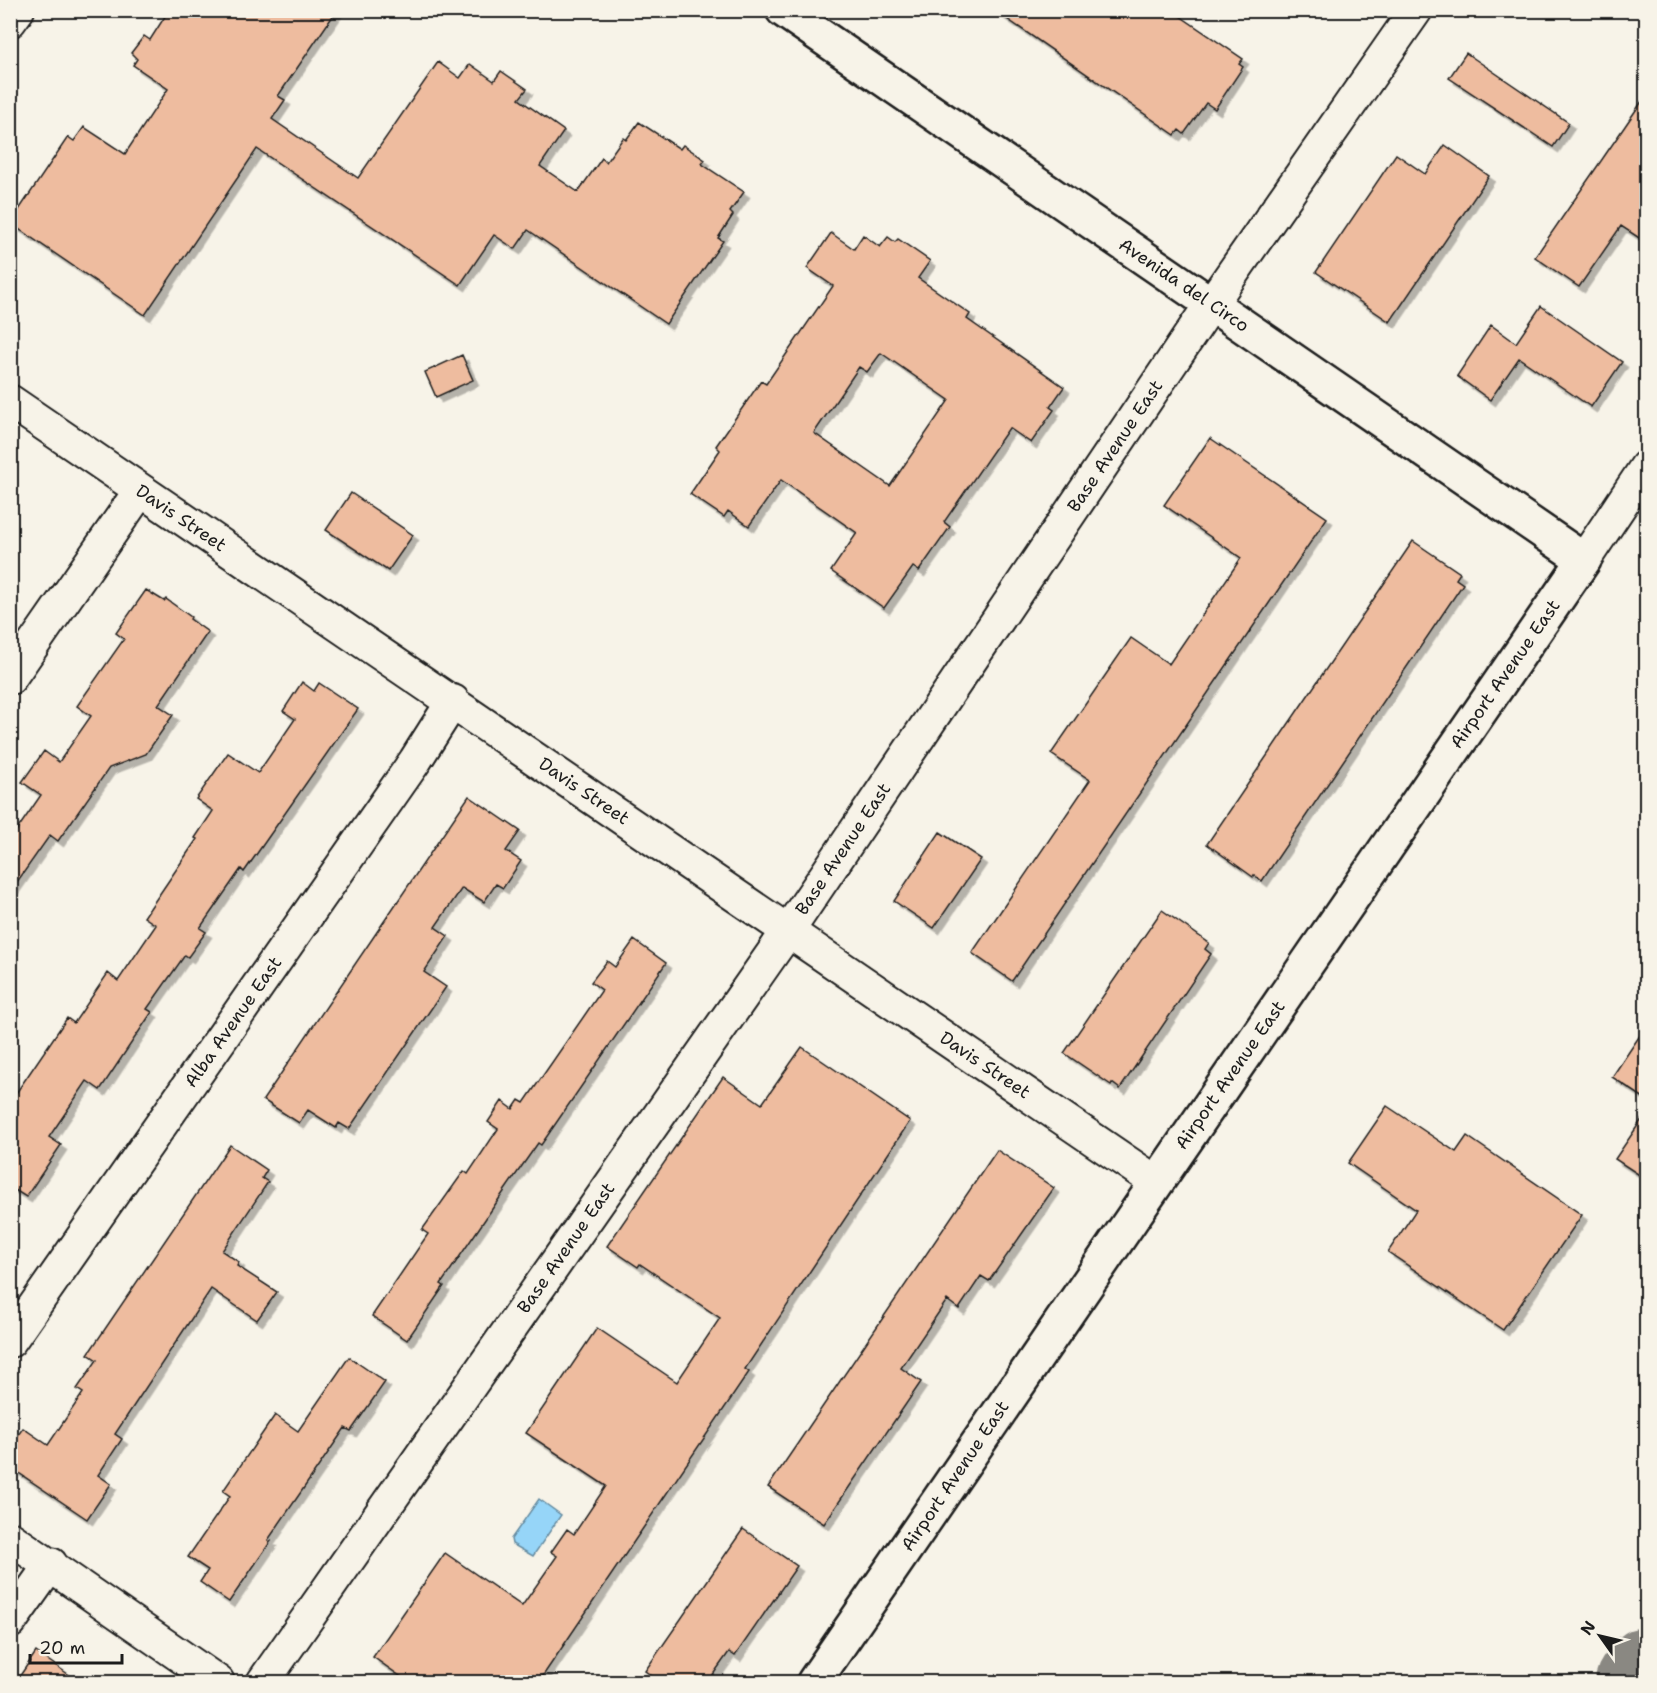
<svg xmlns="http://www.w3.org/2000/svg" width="1657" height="1693" font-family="'Shantell Sans',sans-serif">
<defs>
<filter id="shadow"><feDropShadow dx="5.5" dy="5.5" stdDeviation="0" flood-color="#0004"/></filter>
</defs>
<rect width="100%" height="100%" fill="#f7f3e8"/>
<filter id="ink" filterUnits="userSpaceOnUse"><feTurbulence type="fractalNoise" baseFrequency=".0167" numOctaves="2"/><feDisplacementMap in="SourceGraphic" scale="12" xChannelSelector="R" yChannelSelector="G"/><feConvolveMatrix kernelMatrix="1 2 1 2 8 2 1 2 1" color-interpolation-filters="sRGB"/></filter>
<g filter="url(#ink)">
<path fill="#96d5f8" stroke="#658ba0" stroke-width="1.5" d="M 539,1499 L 561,1515 L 533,1556 L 512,1544 L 511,1539 Z"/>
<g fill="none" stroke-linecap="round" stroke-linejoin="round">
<path stroke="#8a8882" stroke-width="82" d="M 1636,1682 L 1646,1668"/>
</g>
<path fill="#eebc9f" stroke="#1c1c1c" stroke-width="1.5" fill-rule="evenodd" filter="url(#shadow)" d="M 169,10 L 337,10 L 278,96 L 285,100 L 272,119 L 358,178 L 438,62 L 460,78 L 470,64 L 494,81 L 501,71 L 527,89 L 519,99 L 564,131 L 540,166 L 578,192 L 602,158 L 606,162 L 623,138 L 626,140 L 639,122 L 680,149 L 683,145 L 705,160 L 702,164 L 744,192 L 730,212 L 733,215 L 718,238 L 723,241 L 666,324 L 528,230 L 515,249 L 494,235 L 460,285 L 257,149 L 145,315 L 10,223 L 68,137 L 74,141 L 84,127 L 125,154 L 168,89 L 133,65 L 137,59 L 131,53 L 144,36 L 150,40 Z
M 994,10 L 1171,10 L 1243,59 L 1239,64 L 1243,67 L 1215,109 L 1206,103 L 1184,134 L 1179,130 L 1175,135 Z
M 1466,53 L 1569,123 L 1553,147 L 1449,78 Z
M 1647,94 L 1647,243 L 1621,226 L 1579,287 L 1535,257 Z
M 1445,145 L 1489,176 L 1390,322 L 1316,272 L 1396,154 L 1425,174 Z
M 831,233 L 854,249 L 863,235 L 880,247 L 888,237 L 895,242 L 898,239 L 930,261 L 918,278 L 970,314 L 967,319 L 1064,387 L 1050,407 L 1054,410 L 1031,443 L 1009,428 L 944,522 L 950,527 L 919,571 L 913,567 L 884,608 L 831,571 L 857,533 L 781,480 L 749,526 L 728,511 L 724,517 L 690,494 L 720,450 L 716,446 L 761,381 L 766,384 L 833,286 L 807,268 ZM 881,353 L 949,400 L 890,486 L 814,433 L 859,367 L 867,372 Z
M 1541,306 L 1622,362 L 1591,407 L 1519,358 L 1490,400 L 1457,376 L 1491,325 L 1516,343 Z
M 462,355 L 473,380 L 436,397 L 425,372 Z
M 1210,438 L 1327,518 L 1012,981 L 972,953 L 1090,780 L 1051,754 L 1131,638 L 1169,664 L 1241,558 L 1164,505 Z
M 351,493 L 413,535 L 388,571 L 326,530 Z
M 1413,541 L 1460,573 L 1456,579 L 1463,584 L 1262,881 L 1254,875 L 1253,877 L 1207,844 Z
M 146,590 L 164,601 L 166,599 L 191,617 L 190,619 L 208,632 L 158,705 L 173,715 L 146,754 L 109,768 L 58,841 L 50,835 L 10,892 L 10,840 L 41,795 L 22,782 L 44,751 L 59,762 L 91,716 L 77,706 L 124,639 L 116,633 Z
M 302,682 L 314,691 L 319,683 L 358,709 L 244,872 L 241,869 L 200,928 L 206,932 L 188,957 L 185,955 L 147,1009 L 152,1012 L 100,1090 L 87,1081 L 49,1137 L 61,1145 L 26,1197 L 10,1187 L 10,1102 L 67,1018 L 74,1023 L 108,973 L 118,981 L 156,925 L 144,917 L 197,839 L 195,838 L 213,811 L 196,799 L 228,753 L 258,773 L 295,719 L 283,711 Z
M 469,796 L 520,831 L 506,851 L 521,861 L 503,888 L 496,884 L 484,902 L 462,888 L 435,927 L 448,936 L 424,972 L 446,987 L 349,1129 L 339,1123 L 336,1128 L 308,1110 L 299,1123 L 263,1100 Z
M 940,832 L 981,859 L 934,928 L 894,901 Z
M 1162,910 L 1209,943 L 1205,949 L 1211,954 L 1120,1089 L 1112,1083 L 1111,1085 L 1064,1053 Z
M 634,940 L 666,963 L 541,1145 L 538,1143 L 503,1193 L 441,1284 L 444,1286 L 407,1340 L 372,1316 L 428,1234 L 422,1230 L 464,1171 L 468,1174 L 498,1129 L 488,1122 L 502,1101 L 513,1109 L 519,1100 L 524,1103 L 602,990 L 591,982 L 607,961 L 615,967 Z
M 1647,1025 L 1647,1100 L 1612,1077 Z
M 802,1047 L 910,1121 L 745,1369 L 749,1372 L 538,1683 L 410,1683 L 373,1657 L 445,1553 L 522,1606 L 557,1556 L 551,1552 L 567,1529 L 574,1534 L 606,1486 L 526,1433 L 597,1328 L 677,1382 L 720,1318 L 640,1264 L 638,1267 L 607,1246 L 723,1077 L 762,1104 Z
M 1387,1106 L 1456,1152 L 1467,1136 L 1582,1215 L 1503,1330 L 1388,1252 L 1416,1210 L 1348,1163 Z
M 1647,1112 L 1647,1180 L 1615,1159 Z
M 230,1145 L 267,1170 L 262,1178 L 268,1182 L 222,1251 L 239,1262 L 237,1266 L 277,1292 L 257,1320 L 211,1289 L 115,1434 L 122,1439 L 98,1475 L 111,1484 L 87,1519 L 10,1467 L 10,1446 L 23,1428 L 48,1445 L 83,1393 L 77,1389 L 97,1360 L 88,1354 Z
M 997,1150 L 1054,1188 L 989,1281 L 981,1276 L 959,1309 L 947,1300 L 901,1368 L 921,1382 L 824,1524 L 768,1487 Z
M 349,1357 L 385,1382 L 351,1431 L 345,1428 L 268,1540 L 271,1541 L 229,1602 L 200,1582 L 208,1570 L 188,1557 L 230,1496 L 223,1491 L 275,1415 L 298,1431 Z
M 743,1529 L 797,1566 L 735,1656 L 729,1652 L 707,1683 L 662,1683 L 645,1671 Z
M 36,1652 L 81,1683 L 15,1683 Z"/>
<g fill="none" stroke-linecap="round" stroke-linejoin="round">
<g stroke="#1c1c1c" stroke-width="36">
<path id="minor" d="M 10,21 L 18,10
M 10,401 L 1156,1182
M 1584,560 L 1646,467
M 10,678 L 140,491
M 10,1341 L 415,761 L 453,701
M 10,1538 L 218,1682
M 10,1622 L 51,1564
M 263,1682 L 788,931 L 1211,304 L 1416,10"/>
</g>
<g stroke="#1c1c1c" stroke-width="38">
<path id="tertiary" d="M 783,10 L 1584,560 L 814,1682"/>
</g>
<use href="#minor" stroke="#f7f3e8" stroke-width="32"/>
<use href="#tertiary" stroke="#f7f3e8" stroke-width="33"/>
</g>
</g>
<g text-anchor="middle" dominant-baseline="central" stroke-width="4.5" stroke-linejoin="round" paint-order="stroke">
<g font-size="18" fill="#1c1c1c" stroke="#f7f3e8">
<text transform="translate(1184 285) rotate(34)">Avenida del Circo</text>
<text transform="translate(1115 446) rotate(-56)">Base Avenue East</text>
<text transform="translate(181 518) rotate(34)">Davis Street</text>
<text transform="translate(1505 674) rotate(-55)">Airport Avenue East</text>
<text transform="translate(584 791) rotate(34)">Davis Street</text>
<text transform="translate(843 849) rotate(-56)">Base Avenue East</text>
<text transform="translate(233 1022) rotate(-55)">Alba Avenue East</text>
<text transform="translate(985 1065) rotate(34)">Davis Street</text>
<text transform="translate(1230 1075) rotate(-55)">Airport Avenue East</text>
<text transform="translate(566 1248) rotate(-55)">Base Avenue East</text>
<text transform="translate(955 1476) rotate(-56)">Airport Avenue East</text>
</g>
</g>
<rect width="1657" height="1693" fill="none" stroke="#f7f3e8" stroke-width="36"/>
<rect x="18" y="18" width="1621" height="1657" fill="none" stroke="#1c1c1c" stroke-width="2" filter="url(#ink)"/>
<g transform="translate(1600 1636) rotate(304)" stroke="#f7f3e8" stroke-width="4.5" paint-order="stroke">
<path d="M0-4.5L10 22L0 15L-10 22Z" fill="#1c1c1c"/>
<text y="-9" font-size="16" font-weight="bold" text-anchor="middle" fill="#1c1c1c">N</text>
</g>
<path d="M30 1654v9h92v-9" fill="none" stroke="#1c1c1c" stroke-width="3"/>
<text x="39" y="1654" font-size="18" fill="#1c1c1c" stroke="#f7f3e8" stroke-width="4.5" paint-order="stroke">20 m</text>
</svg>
